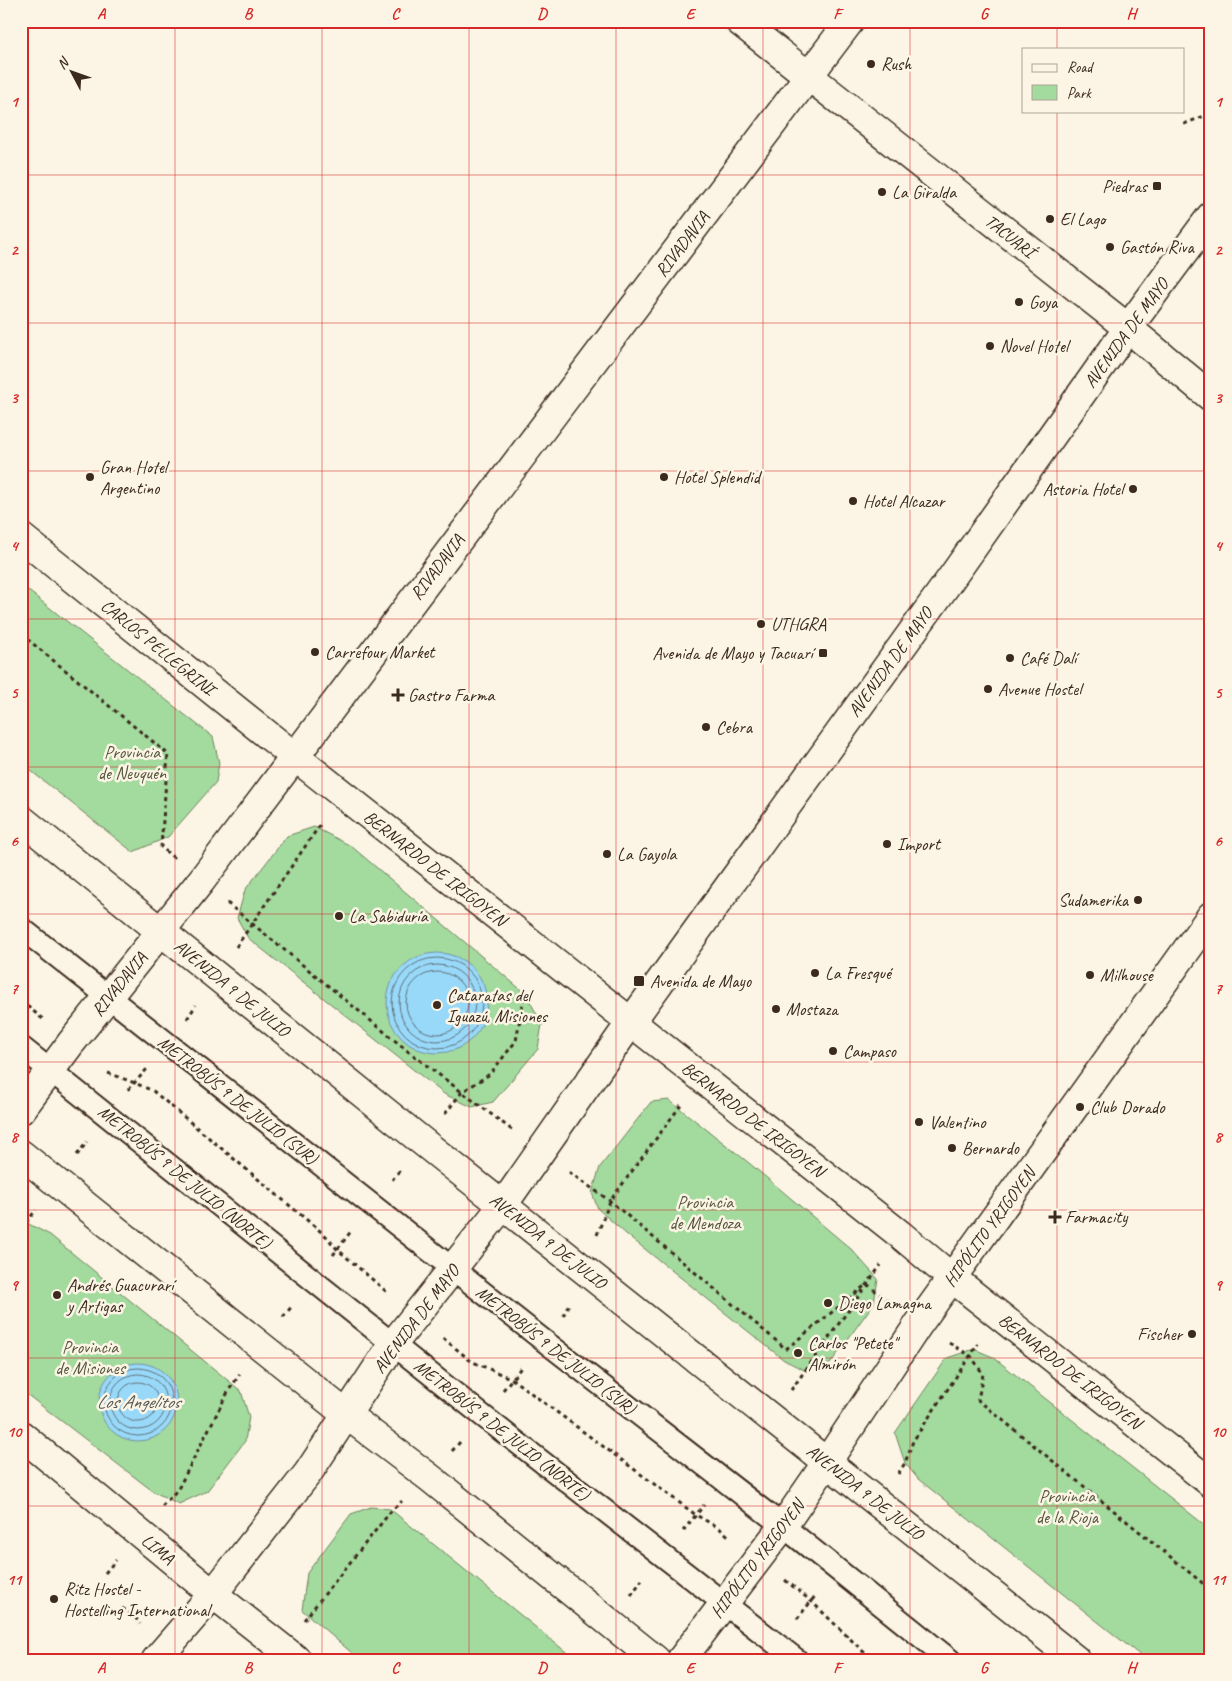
<svg xmlns="http://www.w3.org/2000/svg" width="1232" height="1681" font-family="Caveat,sans-serif">
<rect width="100%" height="100%" fill="#fcf5e5"/>
<filter id="ink" filterUnits="userSpaceOnUse"><feTurbulence type="fractalNoise" baseFrequency=".02" numOctaves="2"/><feDisplacementMap in="SourceGraphic" scale="10" xChannelSelector="R" yChannelSelector="G"/><feConvolveMatrix kernelMatrix="1 2 1 2 8 2 1 2 1" color-interpolation-filters="sRGB"/></filter>
<g filter="url(#ink)">
<path fill="#a3da9e" stroke="#6f825e" d="M 21,585 L 213,737 L 219,763 L 216,782 L 168,837 L 133,852 L 21,763 Z
M 314,827 L 351,846 L 526,994 L 542,1024 L 538,1049 L 493,1102 L 472,1107 L 444,1094 L 248,938 L 237,918 L 245,890 L 287,836 Z
M 669,1100 L 749,1163 L 851,1249 L 878,1279 L 874,1303 L 830,1364 L 806,1371 L 784,1360 L 626,1234 L 598,1209 L 592,1193 L 600,1167 L 651,1102 Z
M 21,1220 L 50,1235 L 241,1391 L 249,1417 L 245,1441 L 207,1491 L 179,1504 L 154,1492 L 21,1390 Z
M 974,1349 L 993,1357 L 1211,1530 L 1211,1660 L 1146,1660 L 918,1479 L 905,1463 L 895,1433 L 947,1358 Z
M 371,1507 L 390,1509 L 576,1660 L 360,1660 L 302,1610 L 307,1573 L 351,1514 Z"/>
<path fill="#98d9fa" stroke="#7393a2" d="M387 1003a50 50 0 1 1 100 0a50 50 0 1 1-100 0Z
M99 1402a39 39 0 1 1 78 0a39 39 0 1 1-78 0Z"/>
<g fill="none" stroke-linecap="round" stroke-linejoin="round">
<path stroke="#607076" stroke-width="1" d="M392 1003a45 45 0 1 1 90 0a45 45 0 1 1-90 0Z
M399 1003a38 38 0 1 1 76 0a38 38 0 1 1-76 0Z
M406 1003a31 31 0 1 1 62 0a31 31 0 1 1-62 0Z
M104 1402a34 34 0 1 1 68 0a34 34 0 1 1-68 0Z
M110 1402a28 28 0 1 1 56 0a28 28 0 1 1-56 0Z
M118 1402a20 20 0 1 1 40 0a20 20 0 1 1-40 0Z"/>
<g stroke="#3b2a1e" stroke-width="25">
<path id="service" d="M 21,928 L 543,1340 L 783,1526 L 950,1660
M 21,1047 L 483,1416 L 797,1660"/>
</g>
<g stroke="#3b2a1e" stroke-width="31">
<path id="minor" d="M 739,21 L 1128,328 L 1211,397
M 21,1110 L 71,1043 L 201,881 L 850,21
M 681,1660 L 783,1526 L 827,1462 L 918,1325 L 1211,916"/>
</g>
<g stroke="#3b2a1e" stroke-width="31">
<path id="tertiary" d="M 21,537 L 294,756 L 902,1236 L 952,1278 L 1211,1483
M 21,1435 L 213,1594 L 297,1660"/>
</g>
<g stroke="#3b2a1e" stroke-width="31">
<path id="primary" d="M 156,1660 L 213,1594 L 308,1473 L 393,1344 L 503,1205 L 631,1022 L 952,577 L 1128,328 L 1211,216"/>
</g>
<g stroke="#3b2a1e" stroke-width="31">
<path id="trunk" d="M 21,819 L 423,1142 L 1076,1660
M 21,1154 L 347,1415 L 430,1478 L 656,1660"/>
</g>
<path stroke="#3b2a1e" stroke-width="3" stroke-dasharray="4 4" stroke-linecap="butt" d="M 1184,124 L 1209,114 L 1211,112
M 21,634 L 168,754 L 161,847 L 175,859
M 227,903 L 409,1052 L 512,1130
M 236,947 L 322,822
M 21,1001 L 44,1020
M 187,1019 L 196,1005
M 108,1073 L 135,1083 L 153,1091 L 326,1236 L 337,1249 L 388,1293
M 128,1090 L 147,1069
M 445,1114 L 462,1092 L 490,1074 L 516,1041 L 524,996 L 530,988
M 77,1155 L 87,1142
M 569,1172 L 610,1201 L 786,1349 L 867,1284 L 890,1303
M 392,1180 L 400,1170
M 21,1229 L 36,1210
M 597,1235 L 610,1201 L 681,1105
M 333,1255 L 352,1230
M 563,1316 L 569,1304
M 283,1317 L 293,1305
M 443,1338 L 471,1361 L 512,1379 L 696,1515 L 719,1528 L 731,1538
M 949,1343 L 971,1356 L 983,1374 L 978,1400 L 1211,1590
M 503,1390 L 523,1365
M 791,1390 L 881,1265
M 452,1451 L 461,1441
M 898,1474 L 905,1463 L 913,1441 L 978,1344
M 162,1506 L 178,1489 L 229,1390 L 240,1374
M 683,1531 L 704,1505
M 105,1573 L 116,1560
M 785,1580 L 811,1601 L 872,1660
M 631,1595 L 642,1580
M 122,1608 L 135,1617 L 140,1624
M 797,1619 L 816,1595
M 304,1620 L 392,1510 L 402,1501"/>
<use href="#service" stroke="#fcf5e5" stroke-width="21"/>
<use href="#minor" stroke="#fcf5e5" stroke-width="28"/>
<use href="#tertiary" stroke="#fcf5e5" stroke-width="28"/>
<use href="#primary" stroke="#fcf5e5" stroke-width="28"/>
<use href="#trunk" stroke="#fcf5e5" stroke-width="28"/>
</g>
</g>
<path fill="none" stroke="#d62828" stroke-width="1" stroke-opacity="0.55" d="M 175,21 L 175,1660M 322,21 L 322,1660M 469,21 L 469,1660M 616,21 L 616,1660M 763,21 L 763,1660M 910,21 L 910,1660M 1057,21 L 1057,49M 1057,111 L 1057,1660M 21,175 L 1211,175M 21,323 L 1211,323M 21,471 L 1211,471M 21,619 L 1211,619M 21,767 L 1211,767M 21,914 L 1211,914M 21,1062 L 1211,1062M 21,1210 L 1211,1210M 21,1358 L 1211,1358M 21,1506 L 1211,1506"/>
<g fill="#3b2a1e" stroke="#fcf5e5" stroke-width="2">
<circle cx="871" cy="64" r="5"/>
<rect x="1152" y="181" width="10" height="10" rx="2.5"/>
<circle cx="882" cy="192" r="5"/>
<circle cx="1050" cy="219" r="5"/>
<circle cx="1110" cy="247" r="5"/>
<circle cx="1019" cy="302" r="5"/>
<circle cx="990" cy="346" r="5"/>
<circle cx="90" cy="477" r="5"/>
<circle cx="664" cy="477" r="5"/>
<circle cx="1133" cy="489" r="5"/>
<circle cx="853" cy="501" r="5"/>
<circle cx="761" cy="624" r="5"/>
<circle cx="315" cy="652" r="5"/>
<rect x="818" y="648" width="10" height="10" rx="2.5"/>
<circle cx="1010" cy="658" r="5"/>
<circle cx="988" cy="689" r="5"/>
<path d="M395.5 687.5h5v5h5v5h-5v5h-5v-5h-5v-5h5z"/>
<circle cx="706" cy="727" r="5"/>
<circle cx="887" cy="844" r="5"/>
<circle cx="607" cy="854" r="5"/>
<circle cx="1138" cy="900" r="5"/>
<circle cx="339" cy="916" r="5"/>
<circle cx="815" cy="973" r="5"/>
<circle cx="1090" cy="975" r="5"/>
<rect x="633" y="975" width="12" height="12" rx="2.5"/>
<circle cx="437" cy="1005" r="5"/>
<circle cx="776" cy="1009" r="5"/>
<circle cx="833" cy="1051" r="5"/>
<circle cx="1080" cy="1107" r="5"/>
<circle cx="919" cy="1122" r="5"/>
<circle cx="952" cy="1148" r="5"/>
<path d="M1052.5 1209.5h5v5h5v5h-5v5h-5v-5h-5v-5h5z"/>
<circle cx="57" cy="1295" r="5"/>
<circle cx="828" cy="1303" r="5"/>
<circle cx="1192" cy="1334" r="5"/>
<circle cx="798" cy="1353" r="5"/>
<circle cx="54" cy="1599" r="5"/>
</g>
<g text-anchor="middle" dominant-baseline="central" stroke-width="5" stroke-linejoin="round" paint-order="stroke">
<g font-size="18" fill="#3b2a1e" stroke="#fcf5e5" text-anchor="start">
<text x="881" y="64">Rush</text>
<text x="1147" y="186" text-anchor="end">Piedras</text>
<text x="892" y="192">La Giralda</text>
<text x="1060" y="219">El Lago</text>
<text x="1120" y="247">Gastón Riva</text>
<text x="1029" y="302">Goya</text>
<text x="1000" y="346">Novel Hotel</text>
<text x="100" y="467">Gran Hotel<tspan x="100" dy="21">Argentino</tspan></text>
<text x="674" y="477">Hotel Splendid</text>
<text x="1123" y="489" text-anchor="end">Astoria Hotel</text>
<text x="863" y="501">Hotel Alcazar</text>
<text x="771" y="624">UTHGRA</text>
<text x="325" y="652">Carrefour Market</text>
<text x="813" y="653" text-anchor="end">Avenida de Mayo y Tacuarí</text>
<text x="1020" y="658">Café Dalí</text>
<text x="998" y="689">Avenue Hostel</text>
<text x="408" y="695">Gastro Farma</text>
<text x="716" y="727">Cebra</text>
<text x="897" y="844">Import</text>
<text x="617" y="854">La Gayola</text>
<text x="1128" y="900" text-anchor="end">Sudamerika</text>
<text x="349" y="916">La Sabiduría</text>
<text x="825" y="973">La Fresqué</text>
<text x="1100" y="975">Milhouse</text>
<text x="650" y="981">Avenida de Mayo</text>
<text x="447" y="995">Cataratas del<tspan x="447" dy="21">Iguazú, Misiones</tspan></text>
<text x="786" y="1009">Mostaza</text>
<text x="843" y="1051">Campaso</text>
<text x="1090" y="1107">Club Dorado</text>
<text x="929" y="1122">Valentino</text>
<text x="962" y="1148">Bernardo</text>
<text x="1065" y="1217">Farmacity</text>
<text x="67" y="1285">Andrés Guacurarí<tspan x="67" dy="21">y Artigas</tspan></text>
<text x="838" y="1303">Diego Lamagna</text>
<text x="1182" y="1334" text-anchor="end">Fischer</text>
<text x="808" y="1343">Carlos "Petete"<tspan x="808" dy="21">Almirón</tspan></text>
<text x="64" y="1589">Ritz Hostel -<tspan x="64" dy="21">Hostelling International</tspan></text>
</g>
<g font-size="18" fill="#3b2a1e" stroke="#fcf5e5">
<text transform="translate(1010 236) rotate(38)">TACUARÍ</text>
<text transform="translate(682 244) rotate(-53)">RIVADAVIA</text>
<text transform="translate(1126 333) rotate(-54)">AVENIDA DE MAYO</text>
<text transform="translate(437 567) rotate(-53)">RIVADAVIA</text>
<text transform="translate(158 647) rotate(39)">CARLOS PELLEGRINI</text>
<text transform="translate(890 662) rotate(-54)">AVENIDA DE MAYO</text>
<text transform="translate(435 868) rotate(38)">BERNARDO DE IRIGOYEN</text>
<text transform="translate(119 984) rotate(-51)">RIVADAVIA</text>
<text transform="translate(232 988) rotate(39)">AVENIDA 9 DE JULIO</text>
<text transform="translate(238 1100) rotate(38)">METROBÚS 9 DE JULIO (SUR)</text>
<text transform="translate(753 1119) rotate(38)">BERNARDO DE IRIGOYEN</text>
<text transform="translate(185 1177) rotate(39)">METROBÚS 9 DE JULIO (NORTE)</text>
<text transform="translate(989 1227) rotate(-54)">HIPÓLITO YRIGOYEN</text>
<text transform="translate(548 1241) rotate(38)">AVENIDA 9 DE JULIO</text>
<text transform="translate(416 1319) rotate(-53)">AVENIDA DE MAYO</text>
<text transform="translate(556 1350) rotate(38)">METROBÚS 9 DE JULIO (SUR)</text>
<text transform="translate(1070 1371) rotate(38)">BERNARDO DE IRIGOYEN</text>
<text transform="translate(502 1430) rotate(38)">METROBÚS 9 DE JULIO (NORTE)</text>
<text transform="translate(865 1492) rotate(38)">AVENIDA 9 DE JULIO</text>
<text transform="translate(158 1549) rotate(39)">LIMA</text>
<text transform="translate(757 1559) rotate(-53)">HIPÓLITO YRIGOYEN</text>
</g>
<g font-size="18" fill="#55563e" stroke="#fcf5e5">
<text x="132" y="752">Provincia<tspan x="132" dy="21">de Neuquén</tspan></text>
<text x="705" y="1202">Provincia<tspan x="705" dy="21">de Mendoza</tspan></text>
<text x="90" y="1347">Provincia<tspan x="90" dy="21">de Misiones</tspan></text>
<text x="1067" y="1496">Provincia<tspan x="1067" dy="21">de la Rioja</tspan></text>
</g>
<g font-size="19" font-style="italic" fill="#525655" stroke="#fcf5e5">
<text x="138" y="1402">Los Angelitos</text>
</g>
</g>
<rect width="1232" height="1681" fill="none" stroke="#fcf5e5" stroke-width="55"/>
<rect x="1022" y="48" width="162" height="65" fill="#fcf5e5" stroke="#afa495"/>
<rect x="1032" y="64" width="25" height="8" fill="#fcf5e5" stroke="#afa495"/>
<text x="1067" y="72" font-size="15" fill="#3b2a1e">Road</text>
<rect x="1032" y="85" width="25" height="15" fill="#a3da9e" stroke="#afa495"/>
<text x="1067" y="98" font-size="15" fill="#3b2a1e">Park</text>
<g transform="translate(72 72) rotate(311)" stroke="#fcf5e5" stroke-width="4" paint-order="stroke">
<path d="M0-4L9 19L0 12L-9 19Z" fill="#3b2a1e"/>
<text y="-8" font-size="14" font-weight="bold" text-anchor="middle" fill="#3b2a1e">N</text>
</g>
<rect x="28" y="28" width="1176" height="1626" fill="none" stroke="#d62828" stroke-width="2"/>
<g font-size="16" text-anchor="middle" font-weight="bold" fill="#d62828">
<text x="101" y="19">A</text>
<text x="248" y="19">B</text>
<text x="395" y="19">C</text>
<text x="542" y="19">D</text>
<text x="690" y="19">E</text>
<text x="837" y="19">F</text>
<text x="984" y="19">G</text>
<text x="1131" y="19">H</text>
<text x="14" y="107">1</text>
<text x="1218" y="107">1</text>
<text x="14" y="255">2</text>
<text x="1218" y="255">2</text>
<text x="14" y="403">3</text>
<text x="1218" y="403">3</text>
<text x="14" y="551">4</text>
<text x="1218" y="551">4</text>
<text x="14" y="698">5</text>
<text x="1218" y="698">5</text>
<text x="14" y="846">6</text>
<text x="1218" y="846">6</text>
<text x="14" y="994">7</text>
<text x="1218" y="994">7</text>
<text x="14" y="1142">8</text>
<text x="1218" y="1142">8</text>
<text x="14" y="1290">9</text>
<text x="1218" y="1290">9</text>
<text x="14" y="1437">10</text>
<text x="1218" y="1437">10</text>
<text x="14" y="1585">11</text>
<text x="1218" y="1585">11</text>
<text x="101" y="1673">A</text>
<text x="248" y="1673">B</text>
<text x="395" y="1673">C</text>
<text x="542" y="1673">D</text>
<text x="690" y="1673">E</text>
<text x="837" y="1673">F</text>
<text x="984" y="1673">G</text>
<text x="1131" y="1673">H</text>
</g>
</svg>
